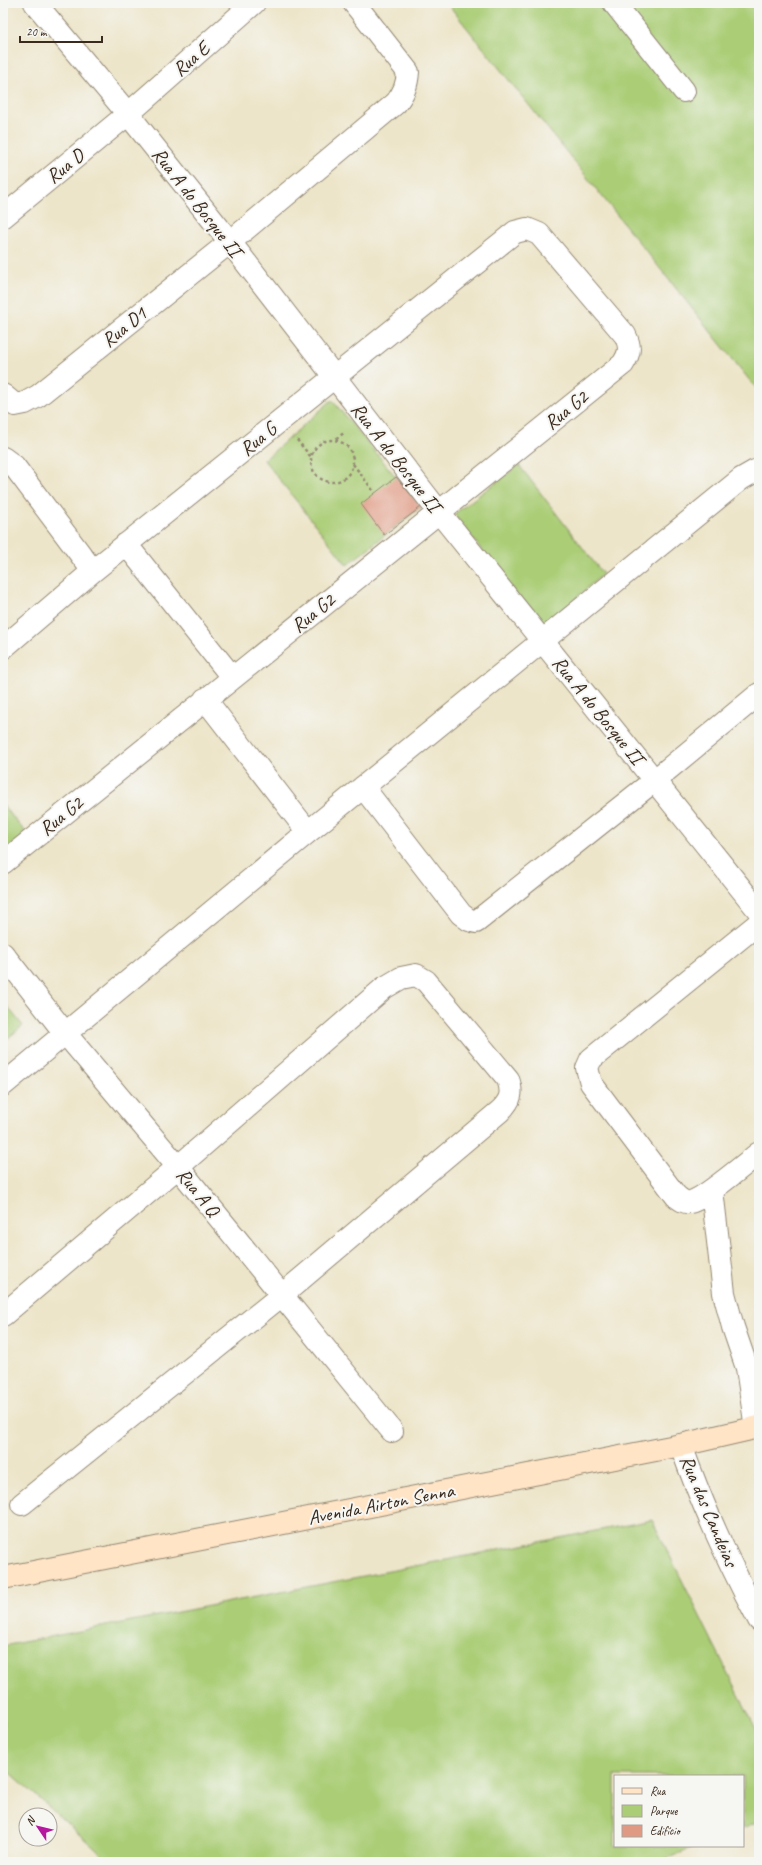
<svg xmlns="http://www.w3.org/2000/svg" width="762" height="1865" font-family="Caveat,sans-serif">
<rect width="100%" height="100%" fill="#f6f6f2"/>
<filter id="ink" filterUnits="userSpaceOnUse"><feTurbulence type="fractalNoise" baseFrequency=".025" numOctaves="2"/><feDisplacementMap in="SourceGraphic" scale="8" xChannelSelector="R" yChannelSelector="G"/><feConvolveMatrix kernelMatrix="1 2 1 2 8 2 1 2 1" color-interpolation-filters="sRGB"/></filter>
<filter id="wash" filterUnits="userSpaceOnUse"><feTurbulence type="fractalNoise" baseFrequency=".012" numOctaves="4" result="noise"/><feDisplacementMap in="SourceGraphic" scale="16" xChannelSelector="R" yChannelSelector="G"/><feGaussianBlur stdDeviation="0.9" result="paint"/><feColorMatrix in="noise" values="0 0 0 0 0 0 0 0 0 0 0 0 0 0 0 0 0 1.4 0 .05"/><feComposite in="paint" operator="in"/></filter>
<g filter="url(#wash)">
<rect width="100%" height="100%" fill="#ede5c9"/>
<path fill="#aacd76" stroke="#727c4a" d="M 447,3 L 759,3 L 759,392 Z
M 332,400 L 421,507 L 347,565 L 264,460 Z
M 519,465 L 603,574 L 542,629 L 454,514 Z
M 3,805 L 27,834 L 3,852 Z
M 3,1001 L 23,1026 L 3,1042 Z
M 652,1520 L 759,1735 L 759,1821 L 743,1828 L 743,1776 L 615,1776 L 615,1846 L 698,1846 L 658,1862 L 110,1862 L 3,1766 L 3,1646 Z"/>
<g id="blocks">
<path fill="#e09983" d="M 396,477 L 421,507 L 384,535 L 361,504 Z"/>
</g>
</g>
<g filter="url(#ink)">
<use href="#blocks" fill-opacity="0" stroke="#948874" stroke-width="1"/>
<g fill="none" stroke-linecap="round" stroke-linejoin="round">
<g stroke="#948874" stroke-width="24">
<path id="street" d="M 35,3 L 128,114 L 230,242 L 439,512 L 759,911
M 614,3 L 684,91
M 3,217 L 128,114 L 254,3
M 3,395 L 15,405 L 25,403 L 38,396 L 230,242 L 396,103 C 404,93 407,85 408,72 L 354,3
M 3,458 L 14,466 L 93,571
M 126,544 L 232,677
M 3,648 L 93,571 L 515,232 L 527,229 L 539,234 L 625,335 C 631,347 630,353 623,364 L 3,863
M 205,699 L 308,832
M 363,787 L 461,914 L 469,920 L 476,922 L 655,780 L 759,694
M 759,923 L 591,1059 L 587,1068 L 591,1083 L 676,1196 C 680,1199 684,1203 690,1202 C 703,1200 746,1163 759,1153
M 3,954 L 65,1033 L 178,1167 L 392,1431
M 3,1085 L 308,832 L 741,479 L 755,471 L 759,471
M 712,1190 L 724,1293 L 733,1327 L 747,1368 L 756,1428
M 3,1315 L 178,1167 L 384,988 L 401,978 L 416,975 L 426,981 L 508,1079 C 513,1093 511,1100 500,1111 L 282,1295 L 22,1504
M 681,1445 C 702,1506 729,1563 759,1620"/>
</g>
<g stroke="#948874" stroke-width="24">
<path id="secondary" d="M 3,1578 L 681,1445 L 759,1427"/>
</g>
<path stroke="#948874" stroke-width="2.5" stroke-dasharray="3 3" stroke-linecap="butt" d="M 336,439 L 345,432
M 297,440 L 311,457
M311 461a21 21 0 1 1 42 0a21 21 0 1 1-42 0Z
M 353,464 L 375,493"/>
<use href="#street" stroke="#fff" stroke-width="22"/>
<use href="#secondary" stroke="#ffe4c6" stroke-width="22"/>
</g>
</g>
<g text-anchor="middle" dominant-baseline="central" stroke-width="4" stroke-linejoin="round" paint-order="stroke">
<g font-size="20" fill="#3b2a1e" stroke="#f6f6f2">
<text transform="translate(191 59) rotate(-41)">Rua E</text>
<text transform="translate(65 166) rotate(-39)">Rua D</text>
<text transform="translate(197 202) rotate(52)">Rua A do Bosque II</text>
<text transform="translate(124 327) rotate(-39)">Rua D1</text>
<text transform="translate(566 410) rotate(-39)">Rua G2</text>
<text transform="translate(258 439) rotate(-39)">Rua G</text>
<text transform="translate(396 457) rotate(52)">Rua A do Bosque II</text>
<text transform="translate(313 613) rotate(-39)">Rua G2</text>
<text transform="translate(598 710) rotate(51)">Rua A do Bosque II</text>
<text transform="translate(61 816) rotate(-39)">Rua G2</text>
<text transform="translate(198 1192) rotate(51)">Rua A Q</text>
<text transform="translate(381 1504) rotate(-11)">Avenida Airton Senna</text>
<text transform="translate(709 1511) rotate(67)">Rua das Candeias</text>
</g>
</g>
<rect width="762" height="1865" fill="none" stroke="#f6f6f2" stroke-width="16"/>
<rect x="614" y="1775" width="130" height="72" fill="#f6f6f2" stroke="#aba49d"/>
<rect x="622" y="1788" width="20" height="6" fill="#ffe4c6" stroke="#aba49d"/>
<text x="650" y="1795" font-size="12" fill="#3b2a1e">Rua</text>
<rect x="622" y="1805" width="20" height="12" fill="#aacd76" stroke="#aba49d"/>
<text x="650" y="1815" font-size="12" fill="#3b2a1e">Parque</text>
<rect x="622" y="1825" width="20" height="12" fill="#e09983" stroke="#aba49d"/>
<text x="650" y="1835" font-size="12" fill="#3b2a1e">Edifício</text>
<g transform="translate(38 1827) rotate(305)"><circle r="19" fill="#f6f6f2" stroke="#aba49d"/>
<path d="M0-3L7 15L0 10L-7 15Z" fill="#b5179e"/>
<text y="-6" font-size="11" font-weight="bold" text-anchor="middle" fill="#3b2a1e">N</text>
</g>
<path d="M20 36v6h82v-6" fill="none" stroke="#3b2a1e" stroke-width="2"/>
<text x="26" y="36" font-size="12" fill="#3b2a1e" stroke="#f6f6f2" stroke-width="3" paint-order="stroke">20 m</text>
</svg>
